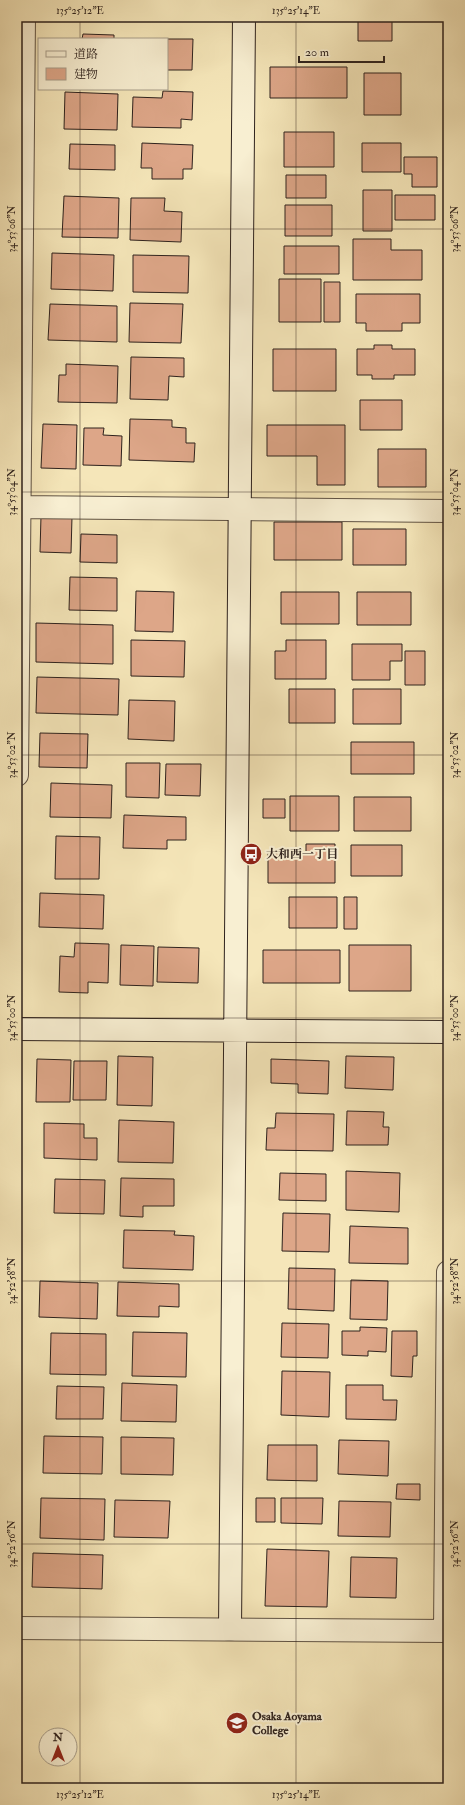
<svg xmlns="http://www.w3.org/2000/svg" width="465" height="1805" font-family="'IM FELL Double Pica','Noto Serif JP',serif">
<rect width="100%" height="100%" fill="#f5e6b9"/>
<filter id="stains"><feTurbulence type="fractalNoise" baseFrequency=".005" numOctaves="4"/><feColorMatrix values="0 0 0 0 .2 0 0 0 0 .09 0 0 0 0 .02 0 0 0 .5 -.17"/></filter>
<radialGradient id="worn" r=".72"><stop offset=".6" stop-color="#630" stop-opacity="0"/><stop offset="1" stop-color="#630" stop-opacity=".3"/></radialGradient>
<path fill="#dda688" stroke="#2e221d" d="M 358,17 L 392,17 L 392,41 L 358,41 Z
M 83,34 L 114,35 L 114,39 L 82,39 Z
M 167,39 L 193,39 L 192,70 L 167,70 Z
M 270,67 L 347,67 L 347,98 L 270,98 Z
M 364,73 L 401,73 L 401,115 L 364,115 Z
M 163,91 L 193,92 L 192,120 L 181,119 L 181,128 L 132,127 L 133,97 L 162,98 Z
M 65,92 L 118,94 L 117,130 L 64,129 Z
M 284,132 L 334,132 L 334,167 L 284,167 Z
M 142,143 L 193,145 L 192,169 L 183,169 L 183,179 L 152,179 L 152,168 L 141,168 Z
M 362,143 L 401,143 L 401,172 L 362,172 Z
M 70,144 L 115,145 L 115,170 L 69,169 Z
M 404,157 L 437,157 L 437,187 L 412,187 L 412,174 L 404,174 Z
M 286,175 L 326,175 L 326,198 L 286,198 Z
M 363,190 L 392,190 L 392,231 L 363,231 Z
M 395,195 L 435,195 L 435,220 L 395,220 Z
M 64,196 L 119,198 L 118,238 L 62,237 Z
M 131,198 L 165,198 L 164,211 L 182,212 L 181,242 L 130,240 Z
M 285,205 L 332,205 L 332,236 L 285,236 Z
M 353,239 L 391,239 L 391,250 L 422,250 L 422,280 L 353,280 Z
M 284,246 L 339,246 L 339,274 L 284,274 Z
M 52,253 L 114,255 L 113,291 L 51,289 Z
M 133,255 L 189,256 L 188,293 L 133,292 Z
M 279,279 L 321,279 L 321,322 L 279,322 Z
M 324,282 L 340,282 L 340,322 L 324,322 Z
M 356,294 L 420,294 L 420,323 L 402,323 L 402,331 L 366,331 L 366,323 L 356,323 Z
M 130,303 L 183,304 L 181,343 L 129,342 Z
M 50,304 L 117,306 L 117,342 L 48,340 Z
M 374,345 L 392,345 L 392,349 L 415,349 L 415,375 L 394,375 L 394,379 L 372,379 L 372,375 L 357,375 L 357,349 L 374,349 Z
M 273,349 L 336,349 L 336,391 L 273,391 Z
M 131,357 L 184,358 L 184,377 L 169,376 L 168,400 L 130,399 Z
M 66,364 L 118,366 L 117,403 L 58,402 L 59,375 L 66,375 Z
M 360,400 L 402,400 L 402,430 L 360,430 Z
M 130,419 L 172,420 L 172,427 L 186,428 L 186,443 L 195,443 L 194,462 L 129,460 Z
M 43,424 L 77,425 L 76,469 L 41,468 Z
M 267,425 L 345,425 L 345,485 L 317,485 L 317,456 L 267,456 Z
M 84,428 L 104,428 L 103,435 L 122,436 L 121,466 L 83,465 Z
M 378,449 L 426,449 L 426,487 L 378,487 Z
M 41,516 L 72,517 L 71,553 L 40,552 Z
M 274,522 L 342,522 L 342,560 L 274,560 Z
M 353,529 L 406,529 L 406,565 L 353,565 Z
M 81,534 L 117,535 L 117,563 L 80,562 Z
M 70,577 L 117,578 L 117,611 L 69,610 Z
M 136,591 L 174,592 L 173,632 L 135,631 Z
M 281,592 L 339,592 L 339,624 L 281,624 Z
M 357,592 L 411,592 L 411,625 L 357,625 Z
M 36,623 L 113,625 L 113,664 L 36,662 Z
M 131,640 L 185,641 L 184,677 L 131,676 Z
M 286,640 L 326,640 L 326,679 L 275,679 L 275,651 L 286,651 Z
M 352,644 L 402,644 L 402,661 L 390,661 L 390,680 L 352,680 Z
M 405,651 L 425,651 L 425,685 L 405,685 Z
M 37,677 L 119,679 L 118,715 L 36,713 Z
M 289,689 L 335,689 L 335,723 L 289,723 Z
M 353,689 L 401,689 L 401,724 L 353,724 Z
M 129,700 L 175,701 L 174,741 L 128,739 Z
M 40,733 L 88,734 L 87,768 L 39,767 Z
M 351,742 L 414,742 L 414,774 L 351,774 Z
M 126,763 L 160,763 L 159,798 L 126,797 Z
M 166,764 L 201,764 L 200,796 L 165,795 Z
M 51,783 L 112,785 L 111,818 L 50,817 Z
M 290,796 L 339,796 L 339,831 L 290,831 Z
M 354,797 L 411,797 L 411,831 L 354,831 Z
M 263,799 L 285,799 L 285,818 L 263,818 Z
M 124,815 L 186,817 L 186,840 L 167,840 L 167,849 L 123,848 Z
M 56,836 L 100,837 L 99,879 L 55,879 Z
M 306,844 L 335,844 L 335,883 L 268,883 L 268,853 L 306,853 Z
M 351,845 L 402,845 L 402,876 L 351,876 Z
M 40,893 L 104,895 L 103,929 L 39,927 Z
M 289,897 L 337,897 L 337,928 L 289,928 Z
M 344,897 L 357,897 L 357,929 L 344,929 Z
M 75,943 L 109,944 L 108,983 L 88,982 L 88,993 L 59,992 L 60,956 L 74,957 Z
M 121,945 L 154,946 L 153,986 L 120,985 Z
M 349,945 L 411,945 L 411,991 L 349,991 Z
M 158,947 L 199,948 L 198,983 L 157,982 Z
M 263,950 L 340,950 L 340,983 L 263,983 Z
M 118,1056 L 153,1057 L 152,1106 L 117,1105 Z
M 346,1056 L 394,1057 L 393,1090 L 345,1088 Z
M 37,1059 L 71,1060 L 70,1102 L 36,1102 Z
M 271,1059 L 329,1061 L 328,1094 L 298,1093 L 298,1084 L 271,1083 Z
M 74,1061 L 107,1061 L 106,1100 L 73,1100 Z
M 347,1111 L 384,1112 L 383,1127 L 389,1127 L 388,1145 L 346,1145 Z
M 276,1113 L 334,1114 L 333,1151 L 266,1150 L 267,1128 L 275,1128 Z
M 119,1120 L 174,1122 L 173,1163 L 118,1162 Z
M 44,1123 L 84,1124 L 84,1138 L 97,1138 L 97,1160 L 44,1158 Z
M 346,1171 L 400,1173 L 399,1212 L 346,1210 Z
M 280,1173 L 326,1174 L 326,1201 L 279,1200 Z
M 121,1178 L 174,1179 L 174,1206 L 143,1206 L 143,1217 L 120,1216 Z
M 55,1179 L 105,1180 L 104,1214 L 54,1213 Z
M 283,1213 L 330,1214 L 329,1252 L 282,1251 Z
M 350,1226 L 408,1228 L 408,1264 L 349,1263 Z
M 124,1230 L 175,1231 L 174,1235 L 194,1236 L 193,1270 L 123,1268 Z
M 289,1268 L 335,1269 L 334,1311 L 288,1309 Z
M 351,1280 L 388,1281 L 387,1320 L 350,1319 Z
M 40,1281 L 98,1283 L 97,1319 L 39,1317 Z
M 118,1282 L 179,1284 L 179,1307 L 159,1306 L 159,1317 L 117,1316 Z
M 282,1323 L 329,1324 L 328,1358 L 281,1357 Z
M 360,1327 L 387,1328 L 386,1352 L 368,1351 L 368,1356 L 342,1355 L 342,1331 L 360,1331 Z
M 392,1331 L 417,1331 L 417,1356 L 413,1356 L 412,1377 L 391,1376 Z
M 133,1332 L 187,1333 L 186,1377 L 132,1376 Z
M 51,1333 L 106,1334 L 106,1375 L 50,1374 Z
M 282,1371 L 330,1372 L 329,1417 L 281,1415 Z
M 122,1383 L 177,1385 L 176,1422 L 121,1421 Z
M 346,1385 L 383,1385 L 383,1400 L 397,1400 L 396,1420 L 346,1419 Z
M 57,1386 L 104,1387 L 103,1419 L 56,1419 Z
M 44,1436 L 103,1437 L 102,1474 L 43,1473 Z
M 121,1437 L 174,1438 L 173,1475 L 121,1474 Z
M 339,1440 L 389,1441 L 388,1476 L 338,1474 Z
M 268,1445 L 317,1445 L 317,1481 L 267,1480 Z
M 397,1484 L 420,1484 L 420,1500 L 396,1499 Z
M 41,1498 L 105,1499 L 104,1540 L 40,1538 Z
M 256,1498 L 275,1498 L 275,1522 L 256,1522 Z
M 281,1498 L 323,1498 L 322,1524 L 281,1523 Z
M 115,1500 L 170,1501 L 168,1538 L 114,1537 Z
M 339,1501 L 391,1502 L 390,1537 L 338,1536 Z
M 267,1549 L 329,1551 L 327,1607 L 265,1606 Z
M 33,1553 L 103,1555 L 102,1589 L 32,1587 Z
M 351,1557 L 397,1558 L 396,1598 L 350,1597 Z"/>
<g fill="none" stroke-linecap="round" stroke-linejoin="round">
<g stroke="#605344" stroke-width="24">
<path id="street" d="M 17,507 L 448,511
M 17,775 L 24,17
M 17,1628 L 448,1631
M 445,1631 L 448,1272"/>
</g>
<g stroke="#2e221d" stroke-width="24">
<path id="secondary" d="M 17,1029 L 448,1032
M 230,1629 L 244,17"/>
</g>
<use href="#street" stroke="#f8efd2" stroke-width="22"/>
<use href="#secondary" stroke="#f8efd2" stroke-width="22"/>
</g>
<path fill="none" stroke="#2e221d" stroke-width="1" stroke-opacity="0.45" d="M 80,17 L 80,39M 296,17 L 296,1788M 80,89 L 80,1788M 17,229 L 448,229M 17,492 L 448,492M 17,755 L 448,755M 17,1018 L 448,1018M 17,1281 L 448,1281M 17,1544 L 448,1544"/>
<defs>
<g id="bus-disc" transform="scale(1.15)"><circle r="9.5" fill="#8f2418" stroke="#f8efd2"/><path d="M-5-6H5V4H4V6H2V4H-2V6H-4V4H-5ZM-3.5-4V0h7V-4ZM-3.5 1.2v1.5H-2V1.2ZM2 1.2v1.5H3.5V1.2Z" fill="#fff"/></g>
<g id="university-disc" transform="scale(1.15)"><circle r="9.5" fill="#8f2418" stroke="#f8efd2"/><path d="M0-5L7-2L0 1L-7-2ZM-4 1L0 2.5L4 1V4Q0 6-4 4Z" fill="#fff"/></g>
</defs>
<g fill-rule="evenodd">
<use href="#bus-disc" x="251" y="854"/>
<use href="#university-disc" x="237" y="1723"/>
</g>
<g text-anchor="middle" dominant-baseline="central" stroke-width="4" stroke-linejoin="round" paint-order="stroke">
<g font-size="12" font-weight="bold" fill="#2e221d" stroke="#f8efd2" text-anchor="start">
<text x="266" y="854">大和西一丁目</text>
<text x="252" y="1716">Osaka Aoyama<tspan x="252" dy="14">College</tspan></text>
</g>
</g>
<rect width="465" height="1805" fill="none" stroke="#f5e6b9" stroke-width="44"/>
<rect x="38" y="38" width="130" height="52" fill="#f8efd2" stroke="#a79d8a"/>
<rect x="46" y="51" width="20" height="6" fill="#f8efd2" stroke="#a79d8a"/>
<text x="74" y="58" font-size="12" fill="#2e221d">道路</text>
<rect x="46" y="68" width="20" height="12" fill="#dda688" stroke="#a79d8a"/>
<text x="74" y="78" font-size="12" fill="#2e221d">建物</text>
<g transform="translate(58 1747)"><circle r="19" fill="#f8efd2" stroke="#a79d8a"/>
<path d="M0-3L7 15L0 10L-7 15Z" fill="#8f2418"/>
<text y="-6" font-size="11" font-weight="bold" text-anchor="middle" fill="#2e221d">N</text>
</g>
<path d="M299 56v6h85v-6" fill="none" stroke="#2e221d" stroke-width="2"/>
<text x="305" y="56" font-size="12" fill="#2e221d" stroke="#f8efd2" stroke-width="3" paint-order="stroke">20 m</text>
<rect x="22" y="22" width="421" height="1761" fill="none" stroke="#2e221d" stroke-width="1.5"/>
<g font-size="10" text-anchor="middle" fill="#2e221d">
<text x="80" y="14">135°25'12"E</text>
<text x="296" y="14">135°25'14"E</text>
<text transform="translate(11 229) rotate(-90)" y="4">34°53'06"N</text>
<text transform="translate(454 229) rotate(-90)" y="4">34°53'06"N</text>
<text transform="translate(11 492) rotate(-90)" y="4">34°53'04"N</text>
<text transform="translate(454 492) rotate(-90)" y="4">34°53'04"N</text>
<text transform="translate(11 755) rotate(-90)" y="4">34°53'02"N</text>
<text transform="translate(454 755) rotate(-90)" y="4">34°53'02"N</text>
<text transform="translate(11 1018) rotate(-90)" y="4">34°53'00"N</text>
<text transform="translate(454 1018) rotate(-90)" y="4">34°53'00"N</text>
<text transform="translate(11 1281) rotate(-90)" y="4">34°52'58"N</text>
<text transform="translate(454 1281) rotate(-90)" y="4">34°52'58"N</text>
<text transform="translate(11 1544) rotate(-90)" y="4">34°52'56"N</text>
<text transform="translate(454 1544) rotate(-90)" y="4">34°52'56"N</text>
<text x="80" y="1798">135°25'12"E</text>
<text x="296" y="1798">135°25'14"E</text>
</g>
<rect width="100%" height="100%" filter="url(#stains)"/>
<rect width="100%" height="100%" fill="url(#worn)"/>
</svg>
